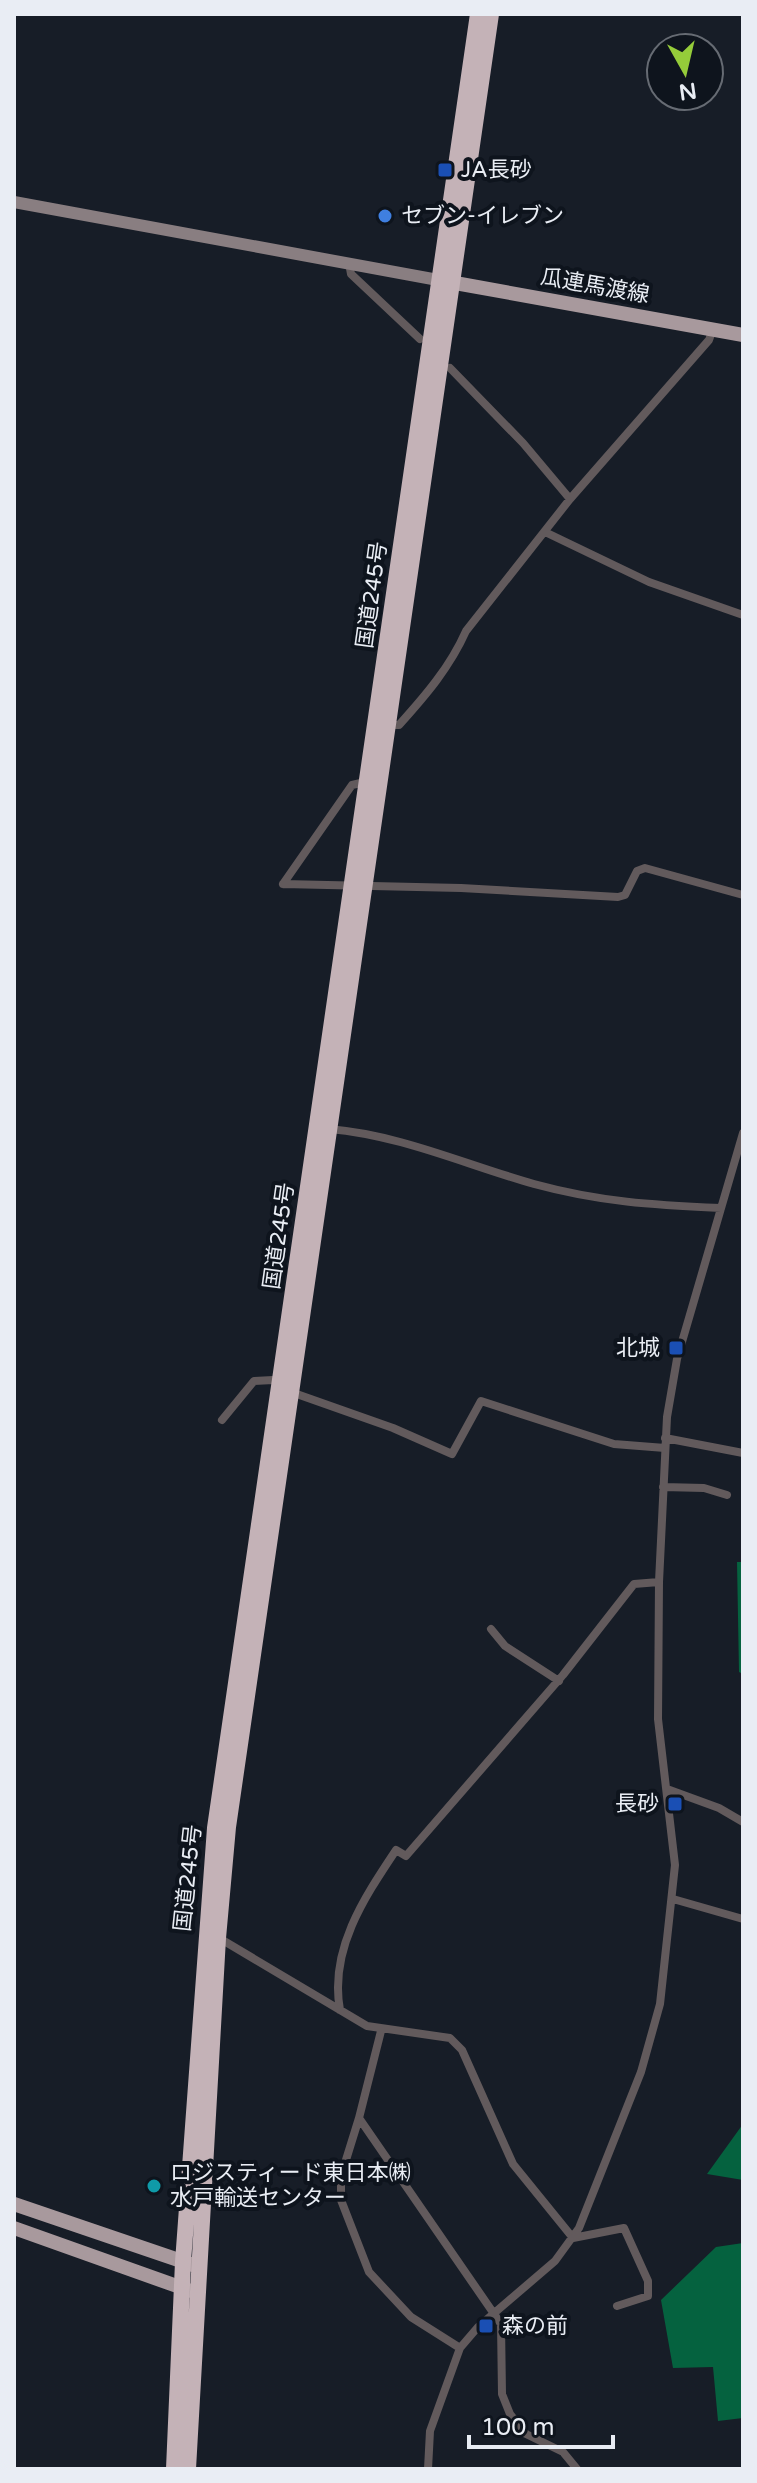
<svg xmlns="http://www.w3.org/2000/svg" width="757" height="2483" font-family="'Varela Round','Noto Sans JP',sans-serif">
<rect width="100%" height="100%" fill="#171d27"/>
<path fill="#05623f" d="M 737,1562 L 743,1562 L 743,1674 L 739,1672 Z
M 743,2124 L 743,2180 L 707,2174 Z
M 743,2243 L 743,2418 L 718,2421 L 713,2367 L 673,2368 L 661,2300 L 716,2247 Z"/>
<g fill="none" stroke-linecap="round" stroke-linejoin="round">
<path stroke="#625a5c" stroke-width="8" d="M 349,263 L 351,274 L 420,339
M 450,368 L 523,443 L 570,499
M 545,532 L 649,582 L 743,615
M 389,725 L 399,725 C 426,695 450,667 466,631 L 570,499 L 709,340 L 713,329
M 283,884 L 461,888 L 618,897 L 625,895 L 637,871 L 645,868 L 743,895
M 283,884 L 352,785 L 365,782
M 329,1129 C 401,1135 466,1165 534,1184 C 600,1202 653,1205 721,1208
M 291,1392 L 393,1428 L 452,1454 L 481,1401 L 614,1444 L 665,1448
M 222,1420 L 254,1381 L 273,1380 L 281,1383
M 665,1438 L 743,1453
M 663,1487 L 704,1488 L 727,1495
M 491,1629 L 505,1646 L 559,1681
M 667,1789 L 719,1808 L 743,1822
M 673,1899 L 743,1919
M 219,1938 L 367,2026 L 450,2038 L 462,2050 L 513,2164 L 573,2238 L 624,2228 L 648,2281 L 648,2296 L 617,2306
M 340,2010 C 329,1950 364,1898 396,1850 L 406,1856 L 563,1675 L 634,1584 L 659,1582
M 381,2031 L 359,2118 L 501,2324 L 502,2394 L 510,2414 L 526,2434 L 563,2452 L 577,2469
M 359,2118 L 341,2176 L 341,2200 L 369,2272 L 411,2317 L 460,2348
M 428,2469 L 430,2431 L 460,2348 L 478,2327 L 555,2261 L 579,2228 L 641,2072 L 660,2004 L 675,1865 L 658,1719 L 659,1582 L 667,1417 L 677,1359 L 743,1133"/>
<path stroke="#897e81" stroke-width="12" d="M 14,202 L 438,280"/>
<path stroke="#a8999d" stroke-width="14" d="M 444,281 L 743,335
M 14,2204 L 199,2267
M 14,2228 L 191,2291"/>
<path stroke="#c4b2b7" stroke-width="16" d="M 174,2469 L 183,2262 L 215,1828 L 478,14
M 188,2469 L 218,1938 L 228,1827 L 491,14"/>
</g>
<g fill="#1a4fb4" stroke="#0e141d" stroke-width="3">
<rect x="437" y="162" width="16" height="16" rx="4"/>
<rect x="668" y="1340" width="16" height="16" rx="4"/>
<rect x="667" y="1796" width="16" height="16" rx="4"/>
<rect x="478" y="2318" width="16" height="16" rx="4"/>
</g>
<circle fill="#3f7fe0" stroke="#0e141d" stroke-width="3" cx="385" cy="216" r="8"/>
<circle fill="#0f9aa8" stroke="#0e141d" stroke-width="3" cx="154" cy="2186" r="8"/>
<g text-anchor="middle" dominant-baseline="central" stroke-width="8" stroke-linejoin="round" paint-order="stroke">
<g font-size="22" fill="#e9edf4" stroke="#0e141d" text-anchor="start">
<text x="461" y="170">JA長砂</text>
<text x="401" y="216">セブン-イレブン</text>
<text x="660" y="1348" text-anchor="end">北城</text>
<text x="659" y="1804" text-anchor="end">長砂</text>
<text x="170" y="2173">ロジスティード東日本㈱<tspan x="170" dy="25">水戸輸送センター</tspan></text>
<text x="502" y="2326">森の前</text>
</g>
<g font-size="22" fill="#e9edf4" stroke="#0e141d">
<text transform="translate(595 286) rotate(10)">瓜連馬渡線</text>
<text transform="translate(372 595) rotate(-82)">国道245号</text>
<text transform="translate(279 1236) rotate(-82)">国道245号</text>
<text transform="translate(188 1878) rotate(-84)">国道245号</text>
</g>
</g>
<rect width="757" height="2483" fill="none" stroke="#e9edf4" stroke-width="32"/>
<g transform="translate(685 72) rotate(172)"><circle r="38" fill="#0e141d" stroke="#666b73" stroke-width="2"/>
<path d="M0-6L14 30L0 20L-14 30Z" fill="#95cc3a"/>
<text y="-12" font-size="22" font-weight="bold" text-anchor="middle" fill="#e9edf4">N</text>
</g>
<path d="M469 2435v12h144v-12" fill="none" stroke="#e9edf4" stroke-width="4"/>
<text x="481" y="2435" font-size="24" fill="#e9edf4" stroke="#0e141d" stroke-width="6" paint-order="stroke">100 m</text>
</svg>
